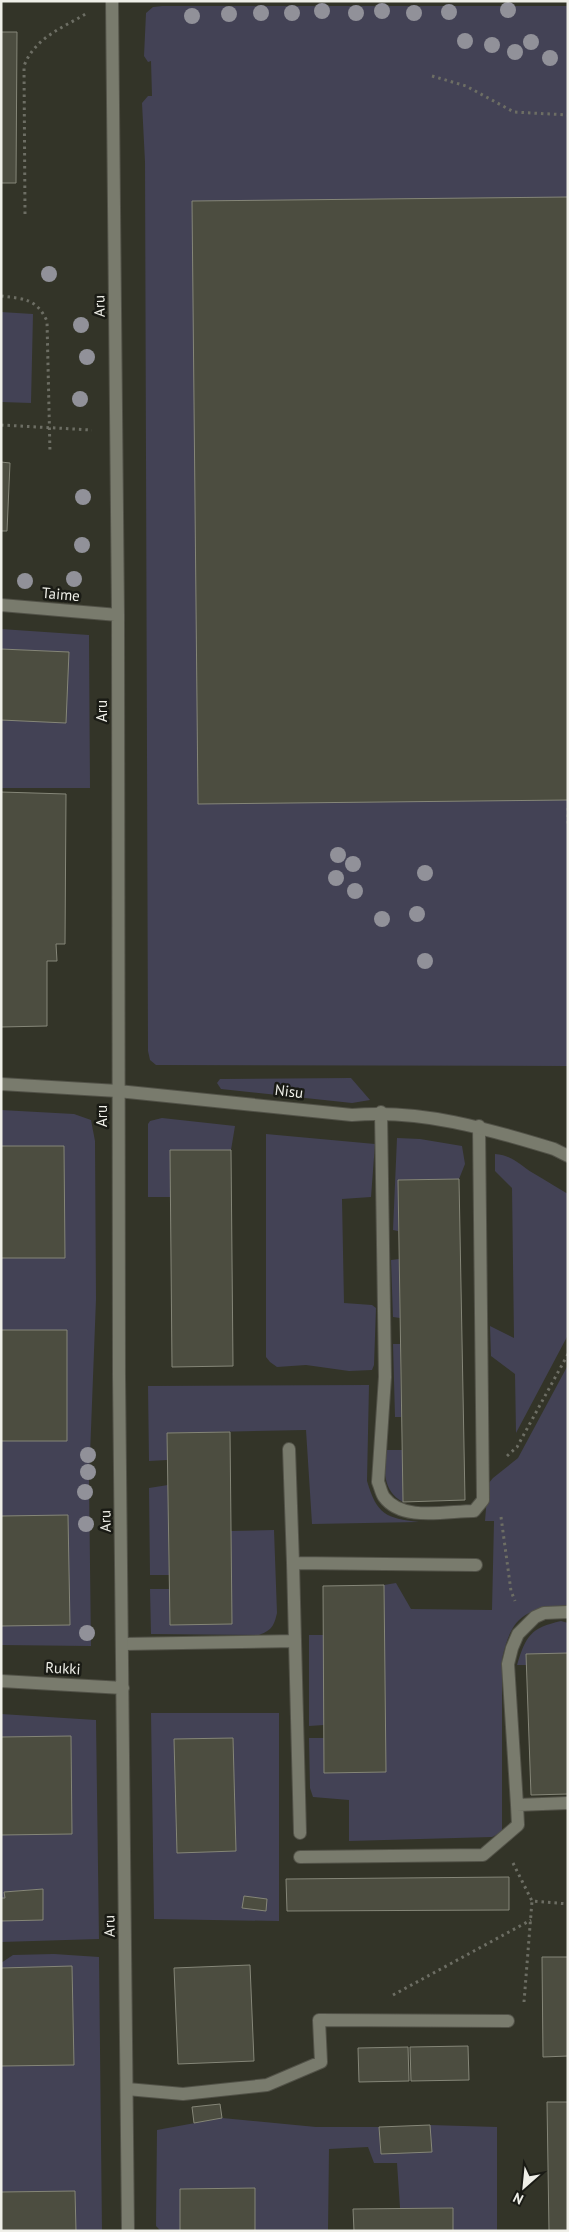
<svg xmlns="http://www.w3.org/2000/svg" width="569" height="2232" font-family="'PT Sans',sans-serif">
<rect width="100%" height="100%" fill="#333428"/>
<path fill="#434255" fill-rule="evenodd" d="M 568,6 L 568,1066 L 156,1065 L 150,1060 L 148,1051 L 145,162 L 142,103 L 148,96 L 152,96 L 151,61 L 148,62 L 144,56 L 146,13 L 153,7 L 162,6 Z
M 1,312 L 33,314 L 31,403 L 1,402 Z
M 1,629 L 89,635 L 90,788 L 1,788 L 1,720 L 68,652 L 1,649 Z
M 351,1078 L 370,1100 L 352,1103 L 221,1089 L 217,1083 L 220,1079 Z
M 1,1110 L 74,1114 L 91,1120 L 95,1141 L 96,1299 L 89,1481 L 91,1646 L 1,1645 L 1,1441 L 67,1441 L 67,1330 L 1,1330 L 1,1258 L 65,1258 L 64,1146 L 1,1146 Z
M 162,1118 L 235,1126 L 231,1150 L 170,1150 L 170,1197 L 148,1197 L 148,1124 L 150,1121 Z
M 266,1134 L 375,1144 L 371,1197 L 342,1199 L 344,1303 L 372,1305 L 376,1308 L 374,1365 L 372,1370 L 349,1371 L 306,1365 L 277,1367 L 270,1362 L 266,1357 Z
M 397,1138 L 420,1139 L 462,1146 L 465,1164 L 459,1179 L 398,1180 L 398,1231 L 393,1230 Z
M 495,1154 C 512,1155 520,1165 533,1173 C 545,1180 556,1187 568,1194 L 568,1335 L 516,1433 L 515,1374 L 491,1356 L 490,1326 L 514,1338 L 512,1188 L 495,1171 Z
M 399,1259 L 400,1318 L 393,1317 L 391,1260 Z
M 393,1344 L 400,1344 L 401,1417 L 395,1417 Z
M 568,1365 L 568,1605 C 525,1609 512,1615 502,1659 L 502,1832 L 492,1837 L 349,1841 L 349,1800 L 313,1797 L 310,1788 L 309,1738 L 324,1738 L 325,1773 L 386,1772 L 384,1585 L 396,1583 L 411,1609 L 492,1610 L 494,1521 L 485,1521 L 488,1484 L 493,1478 L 518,1458 Z
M 369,1385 L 367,1481 C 377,1515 386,1518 419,1522 L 312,1524 L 306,1430 L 167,1433 L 167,1460 L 149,1461 L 148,1386 Z
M 384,1450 L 402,1450 L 403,1502 C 382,1491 385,1470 384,1450 Z
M 168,1485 L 169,1575 L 150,1575 L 149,1488 Z
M 274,1530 L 277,1613 C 274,1626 272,1630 259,1635 L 151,1634 L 150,1589 L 169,1589 L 170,1625 L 232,1624 L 231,1531 Z
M 561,1621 L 568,1623 L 568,1653 L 527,1665 L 517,1665 C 526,1635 531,1628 561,1621 Z
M 309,1635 L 324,1635 L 324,1725 L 309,1726 Z
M 151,1713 L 279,1713 L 279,1921 L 154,1919 ZM 233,1738 L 236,1851 L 177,1852 L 174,1740 Z
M 1,1714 L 96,1720 L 99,1939 L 1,1942 L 1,1921 L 43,1919 L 43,1889 L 5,1892 L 5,1898 L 1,1898 L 1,1835 L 72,1834 L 71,1736 L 1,1737 Z
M 54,1954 L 99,1957 L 102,2231 L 76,2231 L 75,2191 L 1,2192 L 1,2066 L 74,2064 L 72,1967 L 1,1968 L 1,1963 L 13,1955 Z
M 222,2118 L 316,2127 L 379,2127 L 381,2154 L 431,2151 L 430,2125 L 497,2127 L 497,2231 L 453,2231 L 453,2208 L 400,2208 L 397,2163 L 374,2163 L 368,2147 L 329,2149 L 328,2231 L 255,2231 L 254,2188 L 180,2189 L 180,2231 L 161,2231 L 156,2226 L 157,2130 Z"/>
<path fill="#4c4d40" stroke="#858678" d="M 1,32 L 17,32 L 16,183 L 1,183 Z
M 568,197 L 568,800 L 198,804 L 192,201 Z
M 1,462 L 10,463 L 7,531 L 1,531 Z
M 1,649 L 69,652 L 66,723 L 1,720 Z
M 1,792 L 66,794 L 65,944 L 56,944 L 57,961 L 47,961 L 47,1026 L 1,1027 Z
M 1,1146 L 64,1146 L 65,1258 L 1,1258 Z
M 170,1150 L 231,1150 L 233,1366 L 172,1367 Z
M 459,1179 L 465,1500 L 403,1502 L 398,1180 Z
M 1,1330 L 67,1330 L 67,1441 L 1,1441 Z
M 230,1432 L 232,1624 L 170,1625 L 167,1433 Z
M 68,1515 L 70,1625 L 1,1626 L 1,1516 Z
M 384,1585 L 386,1772 L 324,1773 L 323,1586 Z
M 568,1653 L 568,1794 L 531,1795 L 526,1654 Z
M 71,1736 L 72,1834 L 1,1835 L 1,1737 Z
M 233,1738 L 236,1851 L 177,1853 L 174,1739 Z
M 509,1877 L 509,1910 L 287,1911 L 286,1879 Z
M 43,1889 L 43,1920 L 1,1921 L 1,1898 L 5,1898 L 4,1892 Z
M 244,1896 L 267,1899 L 266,1911 L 242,1908 Z
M 542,1957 L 568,1957 L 568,2056 L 543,2057 Z
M 250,1965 L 254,2061 L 178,2064 L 174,1968 Z
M 72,1966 L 74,2065 L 1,2066 L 1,1968 Z
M 468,2046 L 469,2080 L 411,2081 L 410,2047 Z
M 408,2047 L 409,2081 L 359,2082 L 358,2048 Z
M 547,2102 L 568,2102 L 568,2231 L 549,2231 Z
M 220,2104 L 222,2118 L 194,2123 L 192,2107 Z
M 430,2125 L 432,2152 L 381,2154 L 379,2127 Z
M 255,2188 L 255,2231 L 180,2231 L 180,2189 Z
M 75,2191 L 76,2231 L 1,2231 L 1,2192 Z
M 453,2208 L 453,2231 L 354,2231 L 353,2209 Z"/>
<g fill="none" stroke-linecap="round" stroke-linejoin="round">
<g stroke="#525248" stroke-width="14">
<path id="service" d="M 381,1112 L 385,1377 L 378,1482 C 380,1486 381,1493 384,1497 C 402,1522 447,1511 474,1511 L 483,1500 L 479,1126
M 289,1449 L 293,1563
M 568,1612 L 544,1613 L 535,1617 L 518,1634 L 512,1648 L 508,1664 L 517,1805 L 568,1803
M 295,1641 L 300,1833
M 123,1644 L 295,1641 L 293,1563 L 476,1565
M 300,1857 L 483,1855 L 518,1825 L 517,1805
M 127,2089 L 183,2094 L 267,2085 L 321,2062 L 319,2020 L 508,2021"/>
</g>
<g stroke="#525248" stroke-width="14">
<path id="minor" d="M 112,1 L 118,615 L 119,1375 L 128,2231
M 1,605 L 118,615
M 1,1084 L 118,1091 L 352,1115 C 423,1109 488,1129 554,1149 L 568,1156
M 1,1681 L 123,1688"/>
</g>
<path stroke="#6d6e64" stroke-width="3" stroke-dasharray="2.5 4" stroke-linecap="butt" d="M 432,76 L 466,86 L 514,112 L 568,115
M 25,214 L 24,66 C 35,37 63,28 87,13
M 1,296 C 24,299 36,298 47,321 L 50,453
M 1,425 L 92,430
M 568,808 L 568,825
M 507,1456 L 517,1447 L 568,1354
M 501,1517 L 511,1591 L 515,1601
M 513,1863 L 532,1901 L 568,1904
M 393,1995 L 531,1920
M 524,2002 L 532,1901"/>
<use href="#service" stroke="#797b6d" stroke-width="12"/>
<use href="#minor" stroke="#797b6d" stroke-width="12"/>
</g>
<g fill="#919199">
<circle cx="508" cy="10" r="8"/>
<circle cx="322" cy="11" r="8"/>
<circle cx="382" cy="11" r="8"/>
<circle cx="449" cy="12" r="8"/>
<circle cx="261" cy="13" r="8"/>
<circle cx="292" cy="13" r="8"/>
<circle cx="356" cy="13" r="8"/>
<circle cx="414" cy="13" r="8"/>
<circle cx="229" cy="14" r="8"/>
<circle cx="192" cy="16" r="8"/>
<circle cx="465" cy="41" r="8"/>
<circle cx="531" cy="42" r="8"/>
<circle cx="492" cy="45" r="8"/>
<circle cx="515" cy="52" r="8"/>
<circle cx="550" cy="58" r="8"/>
<circle cx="49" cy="274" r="8"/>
<circle cx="81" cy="325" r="8"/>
<circle cx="87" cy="357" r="8"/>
<circle cx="80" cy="399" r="8"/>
<circle cx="83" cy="497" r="8"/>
<circle cx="82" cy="545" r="8"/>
<circle cx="74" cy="579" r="8"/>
<circle cx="25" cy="581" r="8"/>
<circle cx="338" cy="855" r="8"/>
<circle cx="353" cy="864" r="8"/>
<circle cx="425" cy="873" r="8"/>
<circle cx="336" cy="878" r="8"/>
<circle cx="355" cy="891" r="8"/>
<circle cx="417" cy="914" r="8"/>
<circle cx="382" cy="919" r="8"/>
<circle cx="425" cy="961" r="8"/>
<circle cx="88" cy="1455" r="8"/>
<circle cx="88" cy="1472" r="8"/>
<circle cx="85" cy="1492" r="8"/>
<circle cx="86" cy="1524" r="8"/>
<circle cx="87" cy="1633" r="8"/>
</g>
<g text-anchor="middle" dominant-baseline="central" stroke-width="5" stroke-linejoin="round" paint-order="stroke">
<g font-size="15" fill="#efefe8" stroke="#1a1b15">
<text transform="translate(99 306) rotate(-91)">Aru</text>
<text transform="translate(61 594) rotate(5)">Taime</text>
<text transform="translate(101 711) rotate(-90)">Aru</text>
<text transform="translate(289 1091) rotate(7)">Nisu</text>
<text transform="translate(101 1116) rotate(-90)">Aru</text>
<text transform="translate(105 1521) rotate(-91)">Aru</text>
<text transform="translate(63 1668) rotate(3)">Rukki</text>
<text transform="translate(109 1926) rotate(-91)">Aru</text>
</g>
</g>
<rect width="569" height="2232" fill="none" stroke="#efefe8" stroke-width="5"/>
<g transform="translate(524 2187) rotate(207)" stroke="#1a1b15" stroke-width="4" paint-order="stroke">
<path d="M0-4L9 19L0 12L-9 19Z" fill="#efefe8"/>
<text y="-8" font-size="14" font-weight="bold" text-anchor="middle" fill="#efefe8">N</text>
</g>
</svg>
